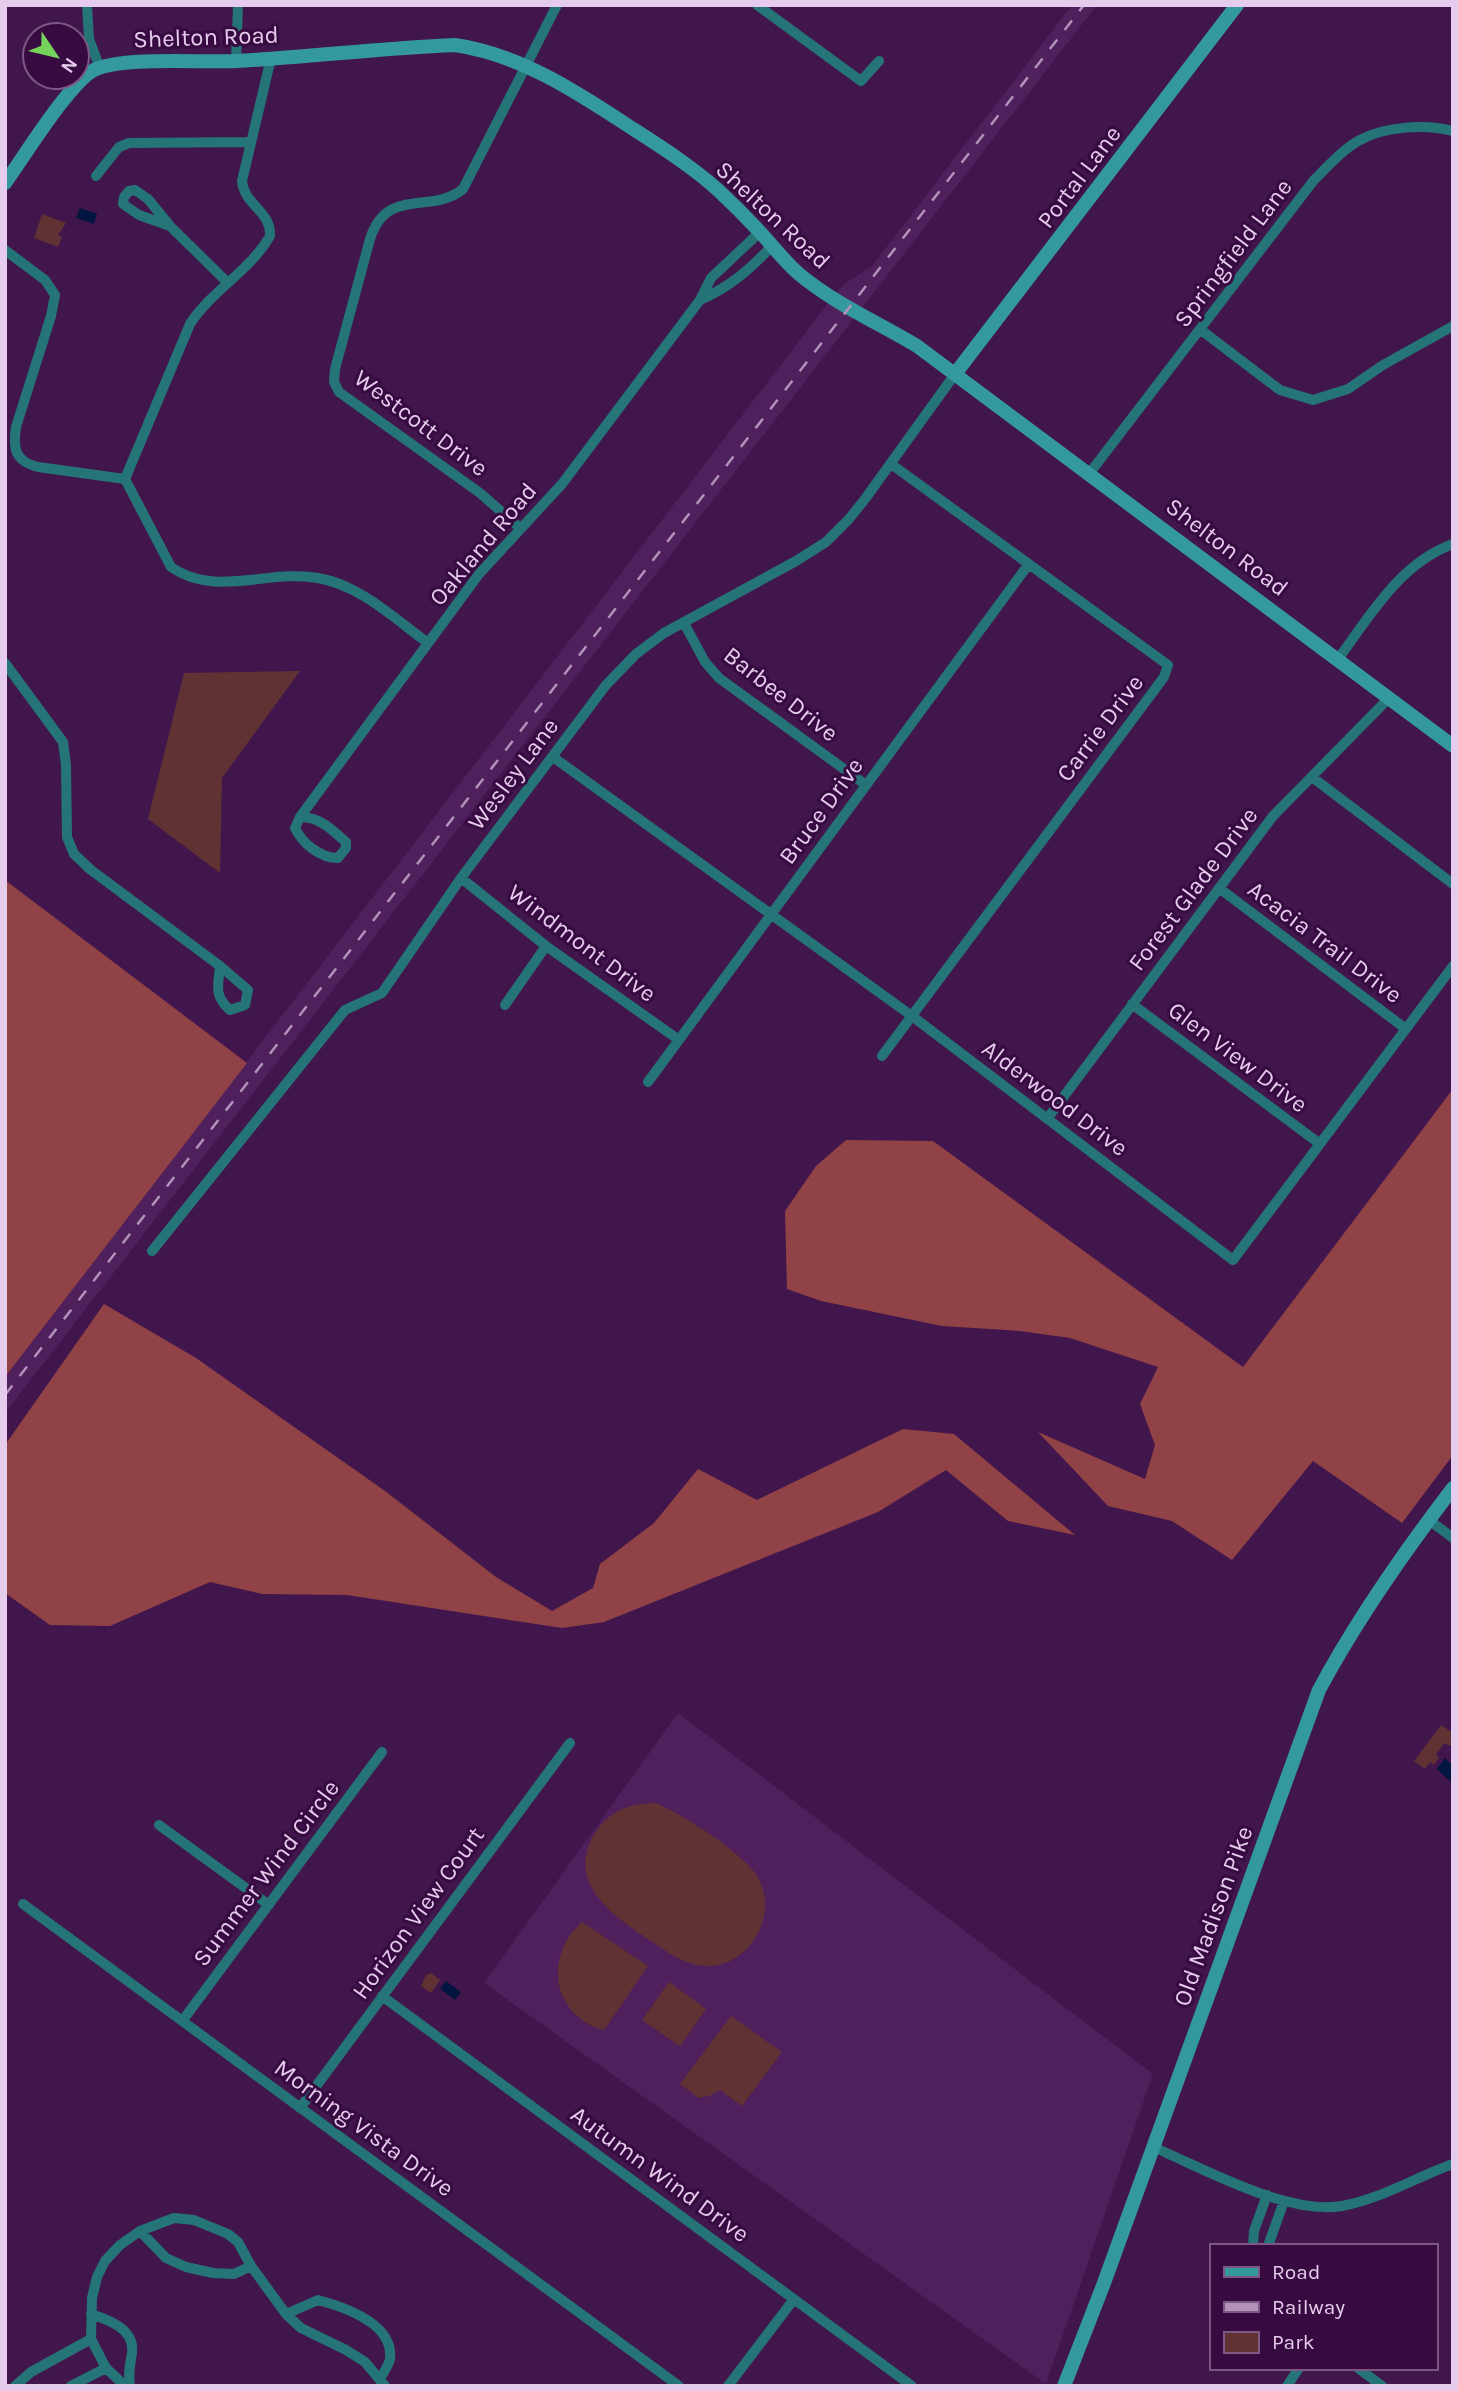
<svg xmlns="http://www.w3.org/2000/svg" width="1458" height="2391" font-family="Karla,sans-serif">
<rect width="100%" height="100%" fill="#41164c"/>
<path fill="#4f205b" d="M 1072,5 L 1097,5 L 5,1413 L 5,1377 L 819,315 L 843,285 L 872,266 Z
M 678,1713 L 1153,2074 L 1046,2384 L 484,1983 Z"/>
<path fill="#613233" d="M 42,214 L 66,223 L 58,235 L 62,237 L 58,247 L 34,238 Z
M 300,671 L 222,778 L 220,873 L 148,819 L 184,673 Z
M 1441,1725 L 1453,1733 L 1453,1747 L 1444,1743 L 1436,1755 L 1439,1758 L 1434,1765 L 1430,1762 L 1425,1769 L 1414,1761 Z
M 655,1803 C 680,1812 748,1856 759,1879 C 778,1916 750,1965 708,1966 C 695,1966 683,1961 672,1955 C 633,1927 559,1892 595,1833 C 610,1810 629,1804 655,1803 Z
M 582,1922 L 648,1966 L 604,2030 C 552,2016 543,1956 582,1922 Z
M 431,1973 L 440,1980 L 431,1993 L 421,1986 L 426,1975 Z
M 669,1982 L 706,2009 L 680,2046 L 642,2020 Z
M 731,2016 L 782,2052 L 742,2106 L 720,2090 L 712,2095 L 699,2098 L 680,2084 Z"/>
<path fill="#914246" d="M 5,880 L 247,1063 L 5,1377 Z
M 1453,1089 L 1453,1455 L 1402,1523 L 1313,1461 L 1232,1560 L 1172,1521 L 1108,1506 L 1038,1432 L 1145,1479 L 1155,1445 L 1140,1404 L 1158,1367 L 1070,1338 L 1020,1331 L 942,1326 L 821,1301 L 787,1289 L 785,1211 L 816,1166 L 846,1140 L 933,1141 L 1243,1367 Z
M 104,1304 L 196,1358 L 385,1491 L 496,1577 L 552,1611 L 593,1588 L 600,1564 L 654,1523 L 698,1469 L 757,1500 L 903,1429 L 954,1434 L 1075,1535 L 1008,1521 L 946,1470 L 878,1512 L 604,1622 L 562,1628 L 347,1595 L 262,1594 L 210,1582 L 110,1626 L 50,1625 L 5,1593 L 5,1445 Z"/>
<path fill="#00153f" d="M 80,208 L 97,214 L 94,224 L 76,218 Z
M 1445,1758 L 1453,1766 L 1453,1784 L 1437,1769 Z
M 446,1981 L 461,1992 L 455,2000 L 440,1989 Z"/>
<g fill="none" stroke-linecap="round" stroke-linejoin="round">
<path stroke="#257578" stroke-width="10" d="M 87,5 L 89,39 L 100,68
M 757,5 L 861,81 L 879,61
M 236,61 L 238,5
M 96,176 L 119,147 L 129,143 L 251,142
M 135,190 L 148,199 L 170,226 L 139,215 L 123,204 L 124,197 L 129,191 Z
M 170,226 L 227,282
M 5,250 L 45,280 L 55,295 L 51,316 L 16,427 C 13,448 14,461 38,467 L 125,479
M 700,300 C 730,287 750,269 772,246
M 1201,330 L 1280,390 L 1313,400 L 1348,389 L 1383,365 L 1453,326
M 1089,474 L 1314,180 C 1328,166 1343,149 1360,140 C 1386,126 1425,124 1453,131
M 125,479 L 190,324 C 211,291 250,271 270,236 C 272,212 244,205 242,181 L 271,58
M 125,479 L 171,567 C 215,598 269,569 318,578 C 360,585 395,619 428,643
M 520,528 L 480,493 L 339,392 L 334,382 L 335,369 L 370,239 C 387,186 431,215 463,189 L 557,5
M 684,623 L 705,662 L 719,678 L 866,785
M 1338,659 C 1370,616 1400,563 1453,544
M 5,663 L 63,742 L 66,765 L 67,837 L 74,854 L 91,870 L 220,966
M 553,757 L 912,1016 L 1233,1260 L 1453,966
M 1312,777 L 1453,884
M 300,817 L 479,574 L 562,484 L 700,300 L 711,278 L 760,232
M 300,817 C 320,817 331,829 346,842 L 346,848 L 338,858 C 320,858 302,843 295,828 Z
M 461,878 L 546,946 L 679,1040
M 1219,888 L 1406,1029
M 220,966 L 248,990 L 245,1005 L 230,1010 C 214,996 218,986 220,966 Z
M 1132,1004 L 1320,1144
M 505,1005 L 546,946
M 882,1056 L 1164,677 L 1168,665 L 891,464
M 648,1082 L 1028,565
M 1047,1119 L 1273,816 L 1389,698
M 152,1251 L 345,1010 L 382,993 L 461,878 L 606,685 L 636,654 L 664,633 L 796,561 L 826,542 L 849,519 L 865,499 L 955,374
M 1429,1520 L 1453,1538
M 159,1825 L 269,1905
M 23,1904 L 679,2386
M 382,1996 L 912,2386
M 183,2020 L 382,1752
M 300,2108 L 570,1743
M 1153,2147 C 1205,2169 1286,2215 1342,2206 C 1381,2199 1416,2177 1453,2164
M 140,2231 L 166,2258 L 186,2267 L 213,2273 L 234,2274 L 251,2266
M 1253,2246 L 1254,2231 L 1267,2195
M 1268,2246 L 1284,2201
M 91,2314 C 109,2320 135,2329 132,2353 C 130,2365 128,2373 130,2386
M 286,2314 L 318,2300 C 344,2307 394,2323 390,2359 C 389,2365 383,2373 380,2379
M 1358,2368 L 1382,2386
M 15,2386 L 31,2372 L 91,2339
M 71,2386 L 106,2368
M 125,2386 L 106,2368 L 91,2339 L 92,2298 L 97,2277 L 105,2261 L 120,2245 L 140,2231 L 174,2218 L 194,2220 L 228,2234 L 238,2242 L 251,2266 L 286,2314 L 301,2328 L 346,2350 L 365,2362 L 385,2386
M 728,2386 L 794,2299
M 1287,2386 L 1299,2368"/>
<path stroke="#34999e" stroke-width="14" d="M 5,183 C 24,157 69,83 94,70 C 122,56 202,63 237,61 C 309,57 382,48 455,45 C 518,54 574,90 627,125 C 658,145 690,165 718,190 C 732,203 746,217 759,231 C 773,246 784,261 799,274 C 835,304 877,322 917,346 L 1453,746
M 955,374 L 1237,5
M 1064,2386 L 1104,2283 L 1319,1690 C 1357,1619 1404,1552 1453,1488"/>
<path stroke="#b193ba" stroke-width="2.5" stroke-dasharray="12 12" stroke-linecap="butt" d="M 5,1395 L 1084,5"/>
</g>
<g text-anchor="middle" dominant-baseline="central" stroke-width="6" stroke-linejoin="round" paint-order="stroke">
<g font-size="24" fill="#e5ccec" stroke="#370b41">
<text transform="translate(206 37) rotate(-2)">Shelton Road</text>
<text transform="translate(1079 177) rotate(-53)">Portal Lane</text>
<text transform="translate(773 215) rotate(43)">Shelton Road</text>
<text transform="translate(1233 253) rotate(-53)">Springfield Lane</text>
<text transform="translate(421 423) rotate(37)">Westcott Drive</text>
<text transform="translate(483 544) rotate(-50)">Oakland Road</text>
<text transform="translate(1227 547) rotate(37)">Shelton Road</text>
<text transform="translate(781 694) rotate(38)">Barbee Drive</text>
<text transform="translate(1100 728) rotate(-53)">Carrie Drive</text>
<text transform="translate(513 774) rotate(-53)">Wesley Lane</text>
<text transform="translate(821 811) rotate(-54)">Bruce Drive</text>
<text transform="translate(1193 889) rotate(-53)">Forest Glade Drive</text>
<text transform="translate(1325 942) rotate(37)">Acacia Trail Drive</text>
<text transform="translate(582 943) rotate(37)">Windmont Drive</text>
<text transform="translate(1238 1057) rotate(37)">Glen View Drive</text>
<text transform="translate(1055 1098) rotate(37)">Alderwood Drive</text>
<text transform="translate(266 1873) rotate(-53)">Summer Wind Circle</text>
<text transform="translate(418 1913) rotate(-54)">Horizon View Court</text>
<text transform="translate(1213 1916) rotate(-70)">Old Madison Pike</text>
<text transform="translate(364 2128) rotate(36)">Morning Vista Drive</text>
<text transform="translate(660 2174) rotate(36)">Autumn Wind Drive</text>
</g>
</g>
<rect width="1458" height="2391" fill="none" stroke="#e5ccec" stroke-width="14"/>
<rect x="1210" y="2244" width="228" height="126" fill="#370b41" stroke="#7d5885" stroke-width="2"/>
<rect x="1224" y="2267" width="35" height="10" fill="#34999e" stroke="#7d5885" stroke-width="2"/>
<text x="1272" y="2279" font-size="21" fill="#e5ccec">Road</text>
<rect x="1224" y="2302" width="35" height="10" fill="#b193ba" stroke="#7d5885" stroke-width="2"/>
<text x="1272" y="2314" font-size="21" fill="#e5ccec">Railway</text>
<rect x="1224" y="2332" width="35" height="21" fill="#613233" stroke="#7d5885" stroke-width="2"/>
<text x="1272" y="2349" font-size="21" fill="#e5ccec">Park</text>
<g transform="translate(56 56) rotate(125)"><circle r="33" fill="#370b41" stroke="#7d5885" stroke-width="2"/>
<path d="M0-5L12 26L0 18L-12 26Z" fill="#75d25b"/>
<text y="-10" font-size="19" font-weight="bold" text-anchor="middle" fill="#e5ccec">N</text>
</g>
</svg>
